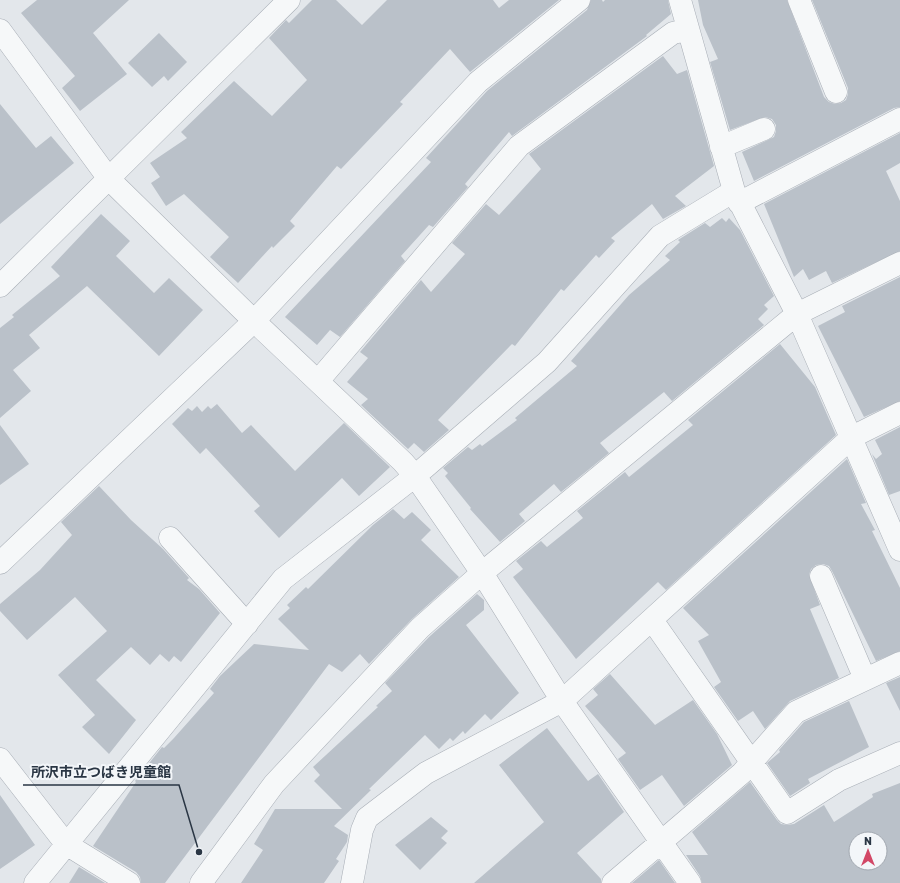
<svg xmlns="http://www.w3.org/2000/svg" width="900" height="883" font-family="Rubik,'Noto Sans JP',sans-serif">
<rect width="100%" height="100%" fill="#e3e7eb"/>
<path fill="#bac1c9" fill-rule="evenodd" d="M 37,0 L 129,0 L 93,33 L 127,74 L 80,111 L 62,88 L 75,76 L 21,13 Z
M 312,0 L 336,0 L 362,25 L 387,0 L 493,0 L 499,8 L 509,0 L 559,0 L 470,72 L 450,49 L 400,102 L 403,104 L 341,169 L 337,166 L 290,221 L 295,226 L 273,248 L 272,246 L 238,283 L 210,257 L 229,237 L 184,194 L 166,206 L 151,183 L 160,177 L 150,163 L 187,138 L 181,132 L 234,81 L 272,116 L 307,80 L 269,38 L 286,20 L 289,23 Z
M 591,0 L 602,0 L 603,2 L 605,0 L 668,0 L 671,14 L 646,35 L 647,36 L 512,136 L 509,132 L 465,184 L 468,187 L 433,227 L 429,225 L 401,256 L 405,261 L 340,337 L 330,330 L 317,345 L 285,317 L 431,162 L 426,158 L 487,91 L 587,10 Z
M 698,0 L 787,0 L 824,97 L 829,102 L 835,104 L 841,103 L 846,100 L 848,94 L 848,88 L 812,0 L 900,0 L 900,107 L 894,108 L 754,181 L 742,152 L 774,137 L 776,131 L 776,125 L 772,119 L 765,117 L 730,130 L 710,62 L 718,59 L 703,25 Z
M 159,33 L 187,62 L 168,81 L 164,76 L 152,87 L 128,63 Z
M 663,56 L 677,74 L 687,70 L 714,166 L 675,196 L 686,206 L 663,219 L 652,204 L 611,238 L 615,241 L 599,258 L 596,255 L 564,291 L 561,289 L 515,346 L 512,344 L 438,420 L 449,430 L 424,452 L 414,443 L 408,449 L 361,405 L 368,399 L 347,382 L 368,358 L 360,352 L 421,280 L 431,292 L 465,254 L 452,243 L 486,204 L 499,215 L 541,169 L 529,154 Z
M 0,104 L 36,148 L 51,136 L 74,163 L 0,224 Z
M 900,133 L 900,163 L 886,171 L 900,201 L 900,251 L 832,283 L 826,271 L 809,280 L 803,269 L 794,277 L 764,204 Z
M 101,214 L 130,241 L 116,256 L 154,293 L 169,278 L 203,310 L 159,356 L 87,286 L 29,335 L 40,348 L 13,370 L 31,391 L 0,418 L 0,328 L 14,317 L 12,315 L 60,276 L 51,267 Z
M 722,218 L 726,222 L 729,218 L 740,230 L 774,296 L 764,305 L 768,309 L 758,319 L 764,325 L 672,401 L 664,392 L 600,443 L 609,453 L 561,492 L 554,484 L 519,514 L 525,521 L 500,542 L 470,509 L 471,508 L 445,476 L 448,473 L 443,468 L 468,447 L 472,450 L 480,444 L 482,446 L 517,420 L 515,418 L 577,366 L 571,361 L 629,295 L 670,260 L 665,256 L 680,242 L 678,240 L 705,223 L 710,227 Z
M 900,277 L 900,401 L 864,417 L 818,326 L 845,312 L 842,306 Z
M 780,344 L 815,387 L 836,435 L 666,590 L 658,582 L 576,659 L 513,577 L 523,569 L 516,561 L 541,541 L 547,547 L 583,518 L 577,511 L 625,472 L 629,477 L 693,425 L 688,420 Z
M 217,404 L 242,433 L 251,425 L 295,471 L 344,423 L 390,467 L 359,496 L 342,478 L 279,538 L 254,511 L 260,506 L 206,448 L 200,454 L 172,424 L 188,408 L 192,411 L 197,406 L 202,412 L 208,406 L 211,409 Z
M 0,425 L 29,464 L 0,485 Z
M 900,427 L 900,491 L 889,495 L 872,454 L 876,459 L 882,454 L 875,440 Z
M 847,459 L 866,503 L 861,504 L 875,530 L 872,531 L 900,588 L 900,651 L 876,661 L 832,571 L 829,566 L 823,564 L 816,565 L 811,569 L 809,575 L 820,605 L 810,609 L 839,678 L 790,701 L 765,729 L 753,711 L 738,721 L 714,687 L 721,682 L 698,641 L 709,635 L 683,608 Z
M 99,486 L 131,520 L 163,549 L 189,578 L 187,580 L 199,589 L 220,613 L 181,662 L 174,656 L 169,662 L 160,654 L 150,665 L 131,647 L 96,680 L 136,720 L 109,754 L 82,727 L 95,715 L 58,675 L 107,631 L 75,597 L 27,640 L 0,611 L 0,604 L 40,570 L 72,535 L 61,522 Z
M 393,509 L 404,519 L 412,512 L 431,530 L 421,540 L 459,577 L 412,619 L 369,664 L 360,654 L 342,672 L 329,664 L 165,883 L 141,883 L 140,877 L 136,872 L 93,846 L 136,782 L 135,781 L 162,747 L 164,748 L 174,738 L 214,693 L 210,689 L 220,676 L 254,644 L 309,650 L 278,619 L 290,608 L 287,605 L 306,587 L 308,589 L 373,525 Z
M 477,594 L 484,600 L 484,610 L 466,625 L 519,693 L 491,720 L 485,714 L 465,734 L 463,731 L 453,741 L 450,738 L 439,749 L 425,735 L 369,789 L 371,790 L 334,826 L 348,835 L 347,842 L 336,859 L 339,861 L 324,883 L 241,883 L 263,850 L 254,844 L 275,809 L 342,809 L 314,781 L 320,775 L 313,767 L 378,707 L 376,706 L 392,691 L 385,683 L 429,637 Z
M 610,674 L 655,725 L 693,700 L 717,734 L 732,765 L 684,806 L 662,775 L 640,790 L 618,759 L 626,753 L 585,706 L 598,695 L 593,689 Z
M 900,677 L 900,711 L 886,683 Z
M 849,701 L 869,747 L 808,779 L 810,783 L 790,796 L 767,763 L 780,752 L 779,750 L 804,722 Z
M 547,728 L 588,781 L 598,774 L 624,812 L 577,853 L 601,879 L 601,883 L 474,883 L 544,822 L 499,765 Z
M 750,782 L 777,820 L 781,824 L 787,825 L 794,824 L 824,805 L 834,822 L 873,797 L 872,794 L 900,783 L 900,883 L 702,883 L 700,876 L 686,855 L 708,855 L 692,832 ZM 856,839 L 880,839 L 880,863 L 856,863 Z
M 0,795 L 35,845 L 0,869 Z
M 431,817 L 448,831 L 441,838 L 447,843 L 420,870 L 395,845 Z
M 659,860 L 675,883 L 632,883 Z
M 79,867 L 105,883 L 69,883 Z"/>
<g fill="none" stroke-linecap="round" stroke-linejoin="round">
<g stroke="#a8aeb6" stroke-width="23">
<path id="minor" d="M 680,0 L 734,191 L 797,314 L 900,550
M 799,0 L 836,92
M 0,30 L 109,179 L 254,321 L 403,462 L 415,476 L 482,573 L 562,701 L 690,883
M 721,147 L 764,129
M 739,203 L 900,119
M 0,286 L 289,0
M 318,381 L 519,146 L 673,33 L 687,30
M 170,538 L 247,624
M 0,563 L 254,321 L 478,82 L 579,0
M 821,576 L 865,679
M 652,620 L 787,813 L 839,780 L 900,753
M 0,759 L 66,844 L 129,883
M 35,883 L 283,579 L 415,476 L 547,362 L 660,236 L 734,191
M 201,883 L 274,784 L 420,628 L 482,573 L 797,314 L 900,263
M 352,883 L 362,830 L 367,818 L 426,773 L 562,701 L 852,437 L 900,413
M 613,883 L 742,773 L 796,712 L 900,663"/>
</g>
<use href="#minor" stroke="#f6f8f9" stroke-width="22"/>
</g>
<path fill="none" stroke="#2a3644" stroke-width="1.5" d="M199 852L179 785H23"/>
<circle fill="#2a3644" stroke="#f3f6f9" stroke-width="1.5" cx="199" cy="852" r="4"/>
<g font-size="14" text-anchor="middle" font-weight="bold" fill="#2a3644" stroke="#f3f6f9" stroke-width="4" stroke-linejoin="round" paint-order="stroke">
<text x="101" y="777">所沢市立つばき児童館</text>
</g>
<g transform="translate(868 851)"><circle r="19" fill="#f3f6f9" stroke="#a3a9b1"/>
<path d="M0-3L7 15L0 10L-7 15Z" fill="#d24766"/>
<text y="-6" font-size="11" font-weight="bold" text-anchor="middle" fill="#2a3644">N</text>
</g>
</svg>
